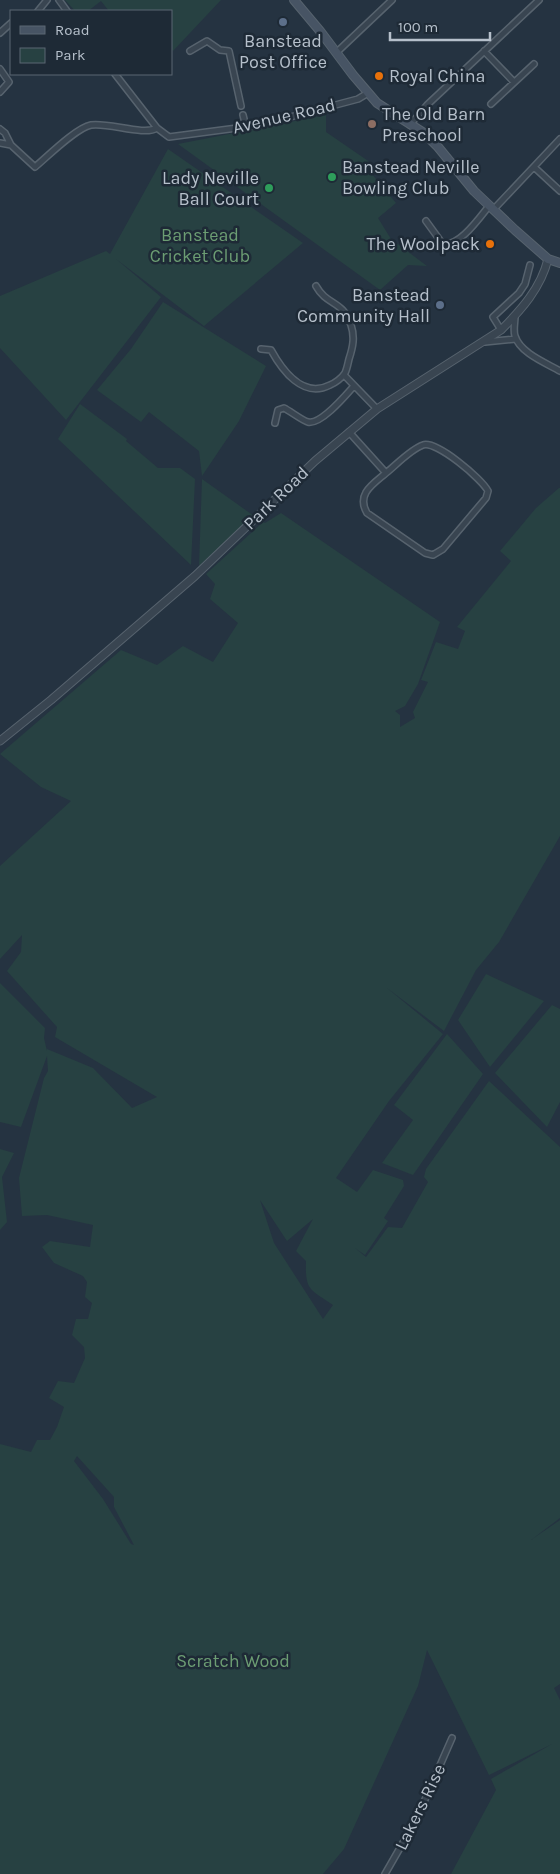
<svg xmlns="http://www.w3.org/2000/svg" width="560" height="1874" font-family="Karla,sans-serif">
<rect width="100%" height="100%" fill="#253341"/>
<path fill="#274142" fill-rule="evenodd" d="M 65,0 L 221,0 L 173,51 L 171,48 L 171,11 L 109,11 L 101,1 L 88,11 L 75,11 Z
M 326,115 L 326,132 L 377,167 L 371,173 L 396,203 L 378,218 L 391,239 L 427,266 L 408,265 L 380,290 L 178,144 Z
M 168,149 L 303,243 L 204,326 L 116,259 L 161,297 L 66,420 L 0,348 L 0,296 L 106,251 L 110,254 Z
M 163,302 L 266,366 L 239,421 L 202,476 L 199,451 L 149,412 L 141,422 L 97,390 L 131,349 Z
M 80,404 L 127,439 L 126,441 L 158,468 L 180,468 L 195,479 L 191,565 L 58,439 Z
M 202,479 L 254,516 L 199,566 Z
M 559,488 L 560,488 L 560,836 L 499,942 L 476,970 L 444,1031 L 387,988 L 443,1034 L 389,1101 L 336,1178 L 357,1192 L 373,1170 L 403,1180 L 404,1186 L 384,1218 L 388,1221 L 365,1255 L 355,1248 L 366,1257 L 388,1227 L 402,1228 L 428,1182 L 424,1177 L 426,1169 L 489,1081 L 560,1147 L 560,1518 L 531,1540 L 560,1520 L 560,1684 L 554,1688 L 560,1700 L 560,1874 L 451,1874 L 496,1790 L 491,1779 L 552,1744 L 489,1775 L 427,1650 L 418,1686 L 344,1849 L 323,1874 L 0,1874 L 0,1444 L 31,1452 L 37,1440 L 50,1440 L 57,1427 L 64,1407 L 49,1398 L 58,1381 L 74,1383 L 85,1358 L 84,1347 L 72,1335 L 76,1319 L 88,1319 L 92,1303 L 85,1297 L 87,1282 L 83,1276 L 54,1263 L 42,1247 L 50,1241 L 90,1247 L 93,1225 L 47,1215 L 22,1216 L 19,1178 L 44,1078 L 48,1071 L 47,1056 L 21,1127 L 0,1122 L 0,983 L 45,1028 L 44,1038 L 47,1051 L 47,1049 L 93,1068 L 132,1108 L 157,1097 L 55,1037 L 57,1027 L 7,971 L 21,952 L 22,935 L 0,959 L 0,866 L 71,801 L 41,787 L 0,754 L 121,650 L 157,665 L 183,646 L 213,662 L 238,623 L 210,599 L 215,584 L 206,574 L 263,522 L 265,523 L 281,513 L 440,622 L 418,684 L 405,706 L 395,711 L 400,715 L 400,727 L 415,718 L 413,712 L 428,682 L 421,680 L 436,642 L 458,649 L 465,631 L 457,627 L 511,561 L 500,551 L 536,508 ZM 260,1200 L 287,1241 L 313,1219 L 296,1251 L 306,1261 C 305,1291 310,1289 333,1305 L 323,1319 L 274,1243 ZM 77,1456 L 114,1497 L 114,1507 L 134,1545 L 131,1544 L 103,1499 L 74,1461 Z
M 486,974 L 544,1001 L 490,1067 L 458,1020 Z
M 552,1005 L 560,1009 L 560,1102 L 547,1127 L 495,1073 Z
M 447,1034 L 483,1074 L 413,1175 L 382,1163 L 413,1120 L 394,1105 Z
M 0,1149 L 14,1153 L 2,1177 L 7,1222 L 0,1230 Z"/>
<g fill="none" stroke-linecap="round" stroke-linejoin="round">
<g stroke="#57636e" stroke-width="8">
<path id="minor" d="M 59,0 L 67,11
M 38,11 L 47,0
M 0,33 L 11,23
M 190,51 L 207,41 L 220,50 L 229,51 L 241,106
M 484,51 L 514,82
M 337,52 L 392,0
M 0,69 L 9,82 L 0,92
M 115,74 L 157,128 L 169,137 L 260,125 L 358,99 L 368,93
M 491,104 L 534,64
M 243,115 L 246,127
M 410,125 L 427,105 L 539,0
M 0,129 L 5,133 L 11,145 L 35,167 C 48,156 76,128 91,125 C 108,122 144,136 157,128
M 0,143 L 11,145
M 534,167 L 560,191
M 493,210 L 560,139
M 426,221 L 442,243 C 458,249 480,217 489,206
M 515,316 C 515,323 513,330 515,336 C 520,353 546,363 560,371
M 501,330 L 493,317 L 519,293 L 525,284 L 530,265
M 485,342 L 516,339
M 261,349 L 271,350 C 282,370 303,399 330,385 C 335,383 342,378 345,373 C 347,369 348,363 349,359 C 353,347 355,337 351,325 C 343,300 327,306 316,286
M 344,375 L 377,409
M 275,423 L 278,410 L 284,408 C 290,411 303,421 308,422 C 321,425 346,395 354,386
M 349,432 L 386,473 C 373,484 356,494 367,513 L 425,553 L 433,555 L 443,549 L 486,498 L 488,491 C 482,479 436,440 423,445 C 411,449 396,465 386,473
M 385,1874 L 416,1820 L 452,1738"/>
</g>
<g stroke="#57636e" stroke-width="9">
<path id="tertiary" d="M 0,741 L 51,700 L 195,576 L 315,461 L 377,409 L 501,330 C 521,310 541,288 548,259"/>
</g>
<g stroke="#57636e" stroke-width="10">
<path id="secondary" d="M 294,0 L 320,31 L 353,75 L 377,103 L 424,133 L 438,147 L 474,191 L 515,230 L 548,259 L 560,263"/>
</g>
<use href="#minor" stroke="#394551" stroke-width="5"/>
<use href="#tertiary" stroke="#394551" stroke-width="7"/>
<use href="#secondary" stroke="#475464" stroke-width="8"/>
</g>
<g fill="#5c6f8a" stroke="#1e2a36" stroke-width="2">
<circle cx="283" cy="22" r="5"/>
<circle cx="440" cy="305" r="5"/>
</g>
<g fill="#e8710a" stroke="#1e2a36" stroke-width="2">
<circle cx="379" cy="76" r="5"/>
<circle cx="490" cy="244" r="5"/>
</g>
<circle fill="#8d6e63" stroke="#1e2a36" stroke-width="2" cx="372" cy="124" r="5"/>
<g fill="#2e9e5b" stroke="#1e2a36" stroke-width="2">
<circle cx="332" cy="177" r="5"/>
<circle cx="269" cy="188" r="5"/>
</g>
<g text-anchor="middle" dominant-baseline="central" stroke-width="5" stroke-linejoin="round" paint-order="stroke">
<g font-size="18" fill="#b6c0cb" stroke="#1e2a36" text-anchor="start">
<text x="283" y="41" text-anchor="middle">Banstead<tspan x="283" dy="21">Post Office</tspan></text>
<text x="389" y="76">Royal China</text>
<text x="382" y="114">The Old Barn<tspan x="382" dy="21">Preschool</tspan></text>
<text x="342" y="167">Banstead Neville<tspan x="342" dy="21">Bowling Club</tspan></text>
<text x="259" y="178" text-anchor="end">Lady Neville<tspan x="259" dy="21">Ball Court</tspan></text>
<text x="480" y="244" text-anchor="end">The Woolpack</text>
<text x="430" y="295" text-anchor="end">Banstead<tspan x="430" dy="21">Community Hall</tspan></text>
</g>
<g font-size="18" fill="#b6c0cb" stroke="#1e2a36">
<text transform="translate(284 116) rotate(-13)">Avenue Road</text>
<text transform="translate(276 498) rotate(-44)">Park Road</text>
<text transform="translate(420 1807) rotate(-64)">Lakers Rise</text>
</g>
<g font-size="18" fill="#6c9d73" stroke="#1e2a36">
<text x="200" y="235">Banstead<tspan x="200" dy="21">Cricket Club</tspan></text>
<text x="233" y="1661">Scratch Wood</text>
</g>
</g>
<rect x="10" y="10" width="162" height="65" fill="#1e2a36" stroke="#5b6672"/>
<rect x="20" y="26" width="25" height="8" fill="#475464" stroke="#5b6672"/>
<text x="55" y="35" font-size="15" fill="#b6c0cb">Road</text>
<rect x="20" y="48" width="25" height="15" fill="#274142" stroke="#5b6672"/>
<text x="55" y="60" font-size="15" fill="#b6c0cb">Park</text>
<path d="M390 32v8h100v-8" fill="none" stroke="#b6c0cb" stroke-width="2.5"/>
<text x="398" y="32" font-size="15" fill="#b6c0cb" stroke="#1e2a36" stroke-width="4" paint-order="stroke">100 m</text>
</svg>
